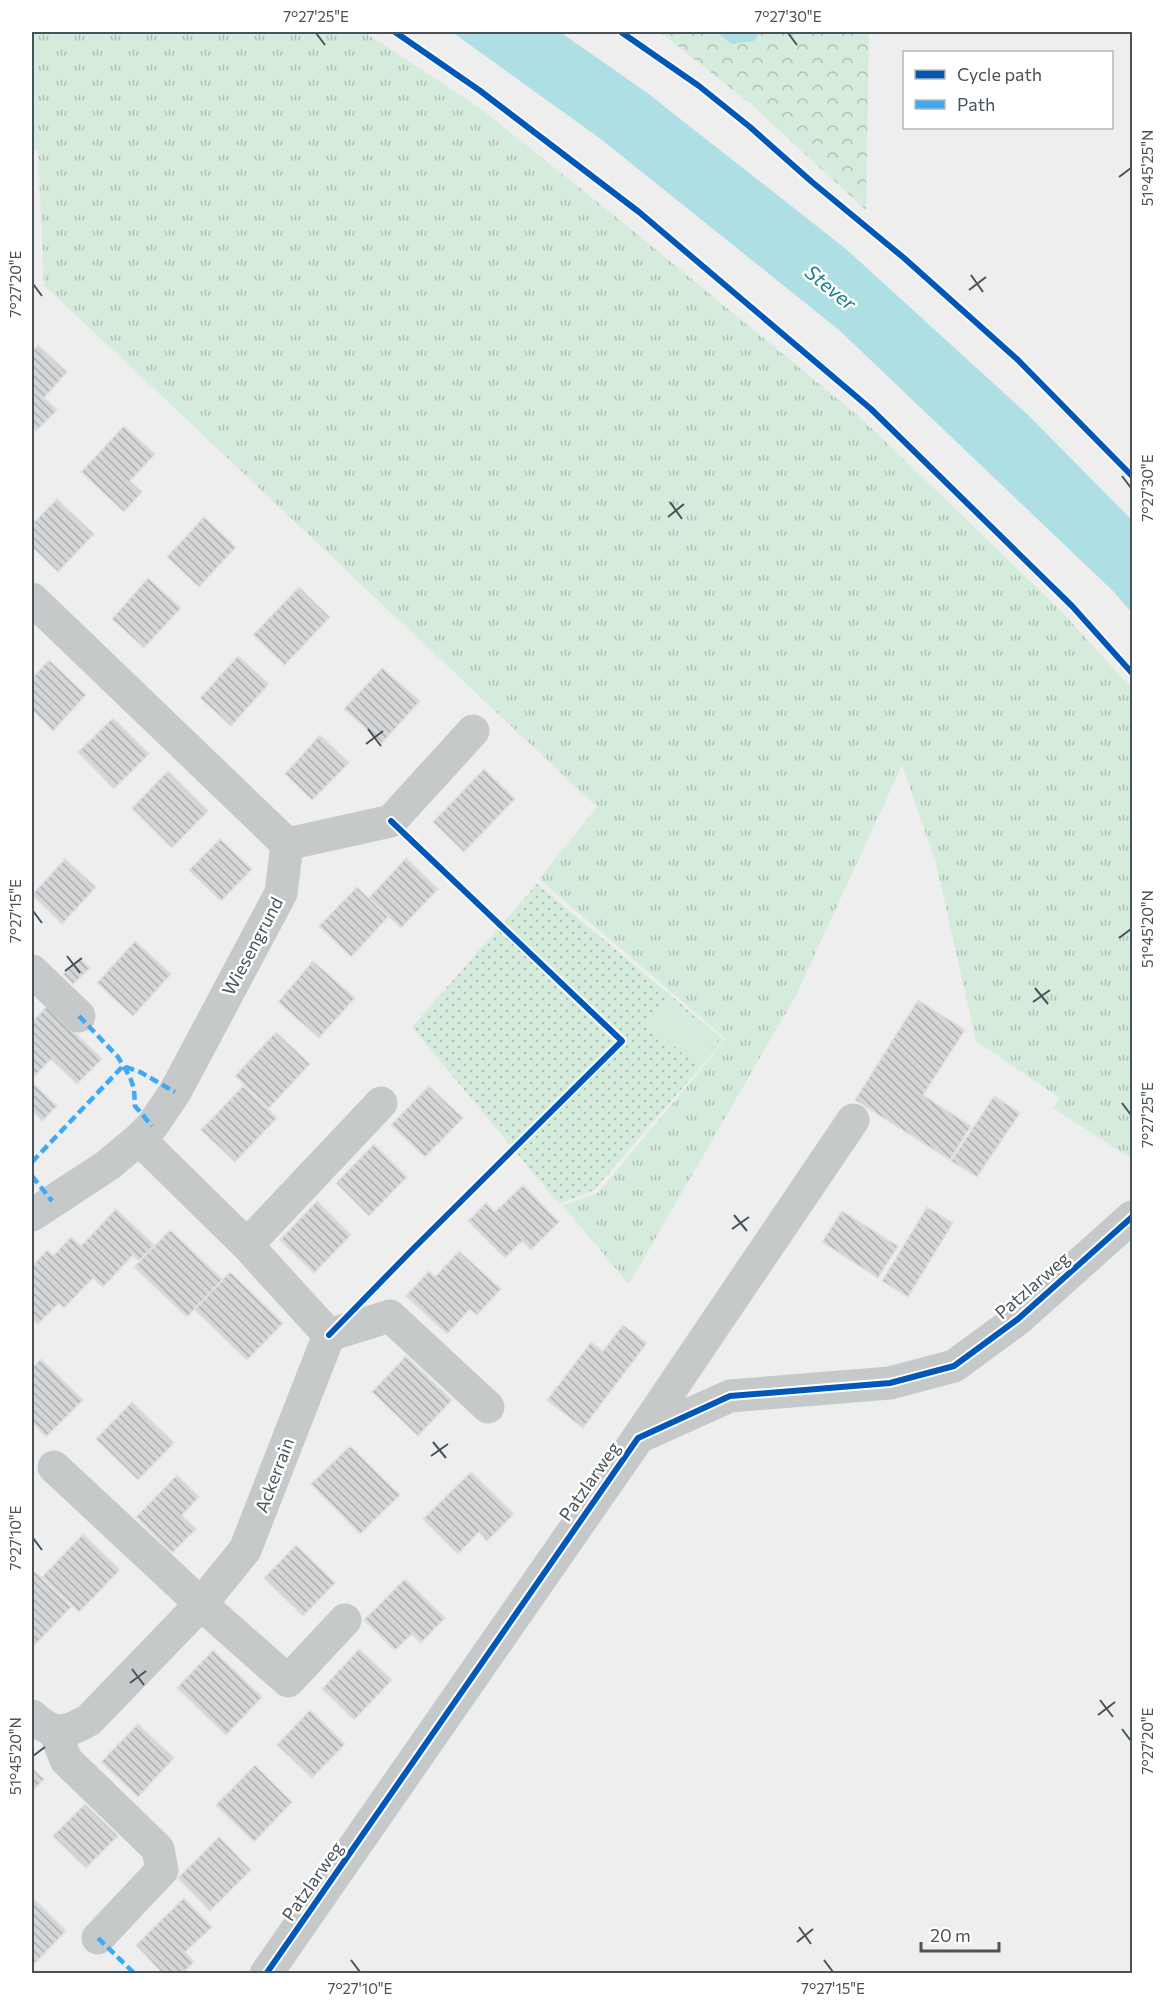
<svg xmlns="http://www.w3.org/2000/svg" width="1164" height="2005" font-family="Commissioner,sans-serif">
<defs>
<pattern id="grass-tufts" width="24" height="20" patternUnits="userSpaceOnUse" patternTransform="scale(1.5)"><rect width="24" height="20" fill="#d5ebdb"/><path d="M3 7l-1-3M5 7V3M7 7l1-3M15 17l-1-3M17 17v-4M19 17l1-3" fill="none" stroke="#afc1b4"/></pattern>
<pattern id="forest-crowns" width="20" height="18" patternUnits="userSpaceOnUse" patternTransform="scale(1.5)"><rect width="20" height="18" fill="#d5ebdb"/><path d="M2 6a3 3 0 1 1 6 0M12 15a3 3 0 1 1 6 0" fill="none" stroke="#afc1b4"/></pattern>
<pattern id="park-dots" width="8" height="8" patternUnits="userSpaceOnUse" patternTransform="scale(1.5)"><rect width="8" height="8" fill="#d5ebdb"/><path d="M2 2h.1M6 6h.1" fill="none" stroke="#afc1b4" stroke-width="1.8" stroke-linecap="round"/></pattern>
<pattern id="building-back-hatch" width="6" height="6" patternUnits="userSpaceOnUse" patternTransform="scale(1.5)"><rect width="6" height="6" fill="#d4d6d7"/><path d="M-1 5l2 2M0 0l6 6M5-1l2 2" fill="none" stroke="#aeb0b1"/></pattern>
</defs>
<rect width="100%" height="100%" fill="#eee"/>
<path fill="url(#grass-tufts)" d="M 32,32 L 364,32 L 477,106 L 632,230 L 862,419 L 1062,612 L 1132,689 L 1132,1159 L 1053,1108 L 1060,1098 L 976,1041 L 936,863 L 902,765 L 796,995 L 629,1284 L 562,1205 L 598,1193 L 726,1039 L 539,879 L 597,807 L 44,285 L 38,151 L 32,147 Z"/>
<path fill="url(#forest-crowns)" d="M 660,32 L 869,32 L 866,210 L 752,105 Z"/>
<path fill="url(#park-dots)" d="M 537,884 L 724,1040 L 594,1190 L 559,1204 L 412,1027 Z"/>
<path fill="#d5ebdb" d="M 669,997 L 719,1039 L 696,1065 L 647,1023 Z"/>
<path fill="#aedfe5" d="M 452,32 L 560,32 L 646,92 L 846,249 L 1027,414 L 1132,520 L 1132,613 L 1114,592 L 839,330 L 602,140 Z
M 716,32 L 760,32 L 754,41 L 732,44 Z"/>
<path fill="url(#building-back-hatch)" stroke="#e0e0e1" stroke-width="1.5" d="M 38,345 L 67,372 L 44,398 L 57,410 L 36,431 L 32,427 L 32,352 Z
M 124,426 L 155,454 L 130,481 L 142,492 L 124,512 L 81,472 Z
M 57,499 L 94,534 L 58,572 L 32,547 L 32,524 Z
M 204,517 L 236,547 L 199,587 L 167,557 Z
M 148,578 L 181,608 L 144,648 L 112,619 Z
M 299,587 L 330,617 L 285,665 L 253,635 Z
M 238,656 L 269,684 L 231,726 L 200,698 Z
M 49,660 L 86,695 L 53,731 L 32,710 L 32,678 Z
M 382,668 L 420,701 L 382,743 L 344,709 Z
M 113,718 L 149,754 L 114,789 L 78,752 Z
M 320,735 L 349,763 L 312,800 L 285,774 Z
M 484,769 L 515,799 L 464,852 L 433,822 Z
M 168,771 L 208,811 L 172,848 L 132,808 Z
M 220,839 L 252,869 L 221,901 L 189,870 Z
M 406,858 L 438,889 L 401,928 L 369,898 Z
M 65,859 L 96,887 L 62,924 L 32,895 Z
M 357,887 L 388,917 L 351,957 L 319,926 Z
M 135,941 L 171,974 L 133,1016 L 97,983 Z
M 80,958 L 90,968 L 73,984 L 63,974 Z
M 313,961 L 355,998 L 319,1038 L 278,1002 Z
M 918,1000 L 965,1030 L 923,1095 L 971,1126 L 950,1160 L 855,1100 Z
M 47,1006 L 102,1059 L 77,1084 L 51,1059 L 32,1079 L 32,1022 Z
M 276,1032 L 310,1064 L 269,1108 L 235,1076 Z
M 32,1082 L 57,1106 L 42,1121 L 32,1111 Z
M 243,1086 L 277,1118 L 235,1162 L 201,1130 Z
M 429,1086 L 463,1118 L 425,1157 L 391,1125 Z
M 994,1096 L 1020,1113 L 977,1177 L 951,1161 Z
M 374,1144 L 407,1177 L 369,1216 L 336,1183 Z
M 523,1185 L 559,1222 L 531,1250 L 522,1241 L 505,1258 L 468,1221 L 486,1203 L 495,1212 Z
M 317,1201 L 351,1235 L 314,1273 L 280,1240 Z
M 927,1207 L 953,1223 L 908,1297 L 882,1281 Z
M 116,1209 L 154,1245 L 139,1261 L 133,1255 L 103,1287 L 93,1278 L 64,1308 L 59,1303 L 38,1324 L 32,1318 L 32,1266 L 47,1250 L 53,1256 L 71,1237 L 81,1246 Z
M 842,1211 L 898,1246 L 878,1278 L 822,1242 Z
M 170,1230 L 223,1280 L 187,1317 L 134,1267 Z
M 459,1251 L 501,1289 L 477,1315 L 470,1309 L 447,1334 L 406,1296 L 429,1271 L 435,1277 Z
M 230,1272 L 283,1323 L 247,1360 L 194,1309 Z
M 623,1325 L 647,1343 L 583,1428 L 547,1400 L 591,1342 L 603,1351 Z
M 406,1356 L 452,1400 L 418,1436 L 372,1392 Z
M 41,1359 L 83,1400 L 46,1437 L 32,1422 L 32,1368 Z
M 132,1402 L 174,1443 L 138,1480 L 96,1439 Z
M 350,1446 L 400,1495 L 360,1534 L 311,1484 Z
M 471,1472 L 514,1514 L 487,1541 L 479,1532 L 458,1554 L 423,1519 Z
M 177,1475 L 199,1497 L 182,1515 L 196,1529 L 172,1553 L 136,1517 Z
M 83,1534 L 120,1570 L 79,1612 L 42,1577 Z
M 296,1545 L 335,1583 L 303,1616 L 264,1578 Z
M 34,1571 L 71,1607 L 32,1648 L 32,1574 Z
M 405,1579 L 445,1618 L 421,1643 L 412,1634 L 395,1650 L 364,1620 Z
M 359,1649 L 392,1680 L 354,1720 L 322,1689 Z
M 213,1650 L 262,1697 L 226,1735 L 177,1688 Z
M 310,1710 L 345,1744 L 312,1778 L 277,1745 Z
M 138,1724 L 174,1758 L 138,1797 L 101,1762 Z
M 255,1765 L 292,1802 L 254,1842 L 216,1805 Z
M 32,1768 L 44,1779 L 32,1792 Z
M 85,1804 L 118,1836 L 86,1868 L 53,1836 Z
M 219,1837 L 251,1870 L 210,1911 L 178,1878 Z
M 32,1897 L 66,1931 L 32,1966 Z
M 184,1898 L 212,1927 L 185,1952 L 194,1962 L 182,1974 L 163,1974 L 136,1945 Z"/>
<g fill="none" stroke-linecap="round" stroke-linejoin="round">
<path stroke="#c6c9c9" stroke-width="33" d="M 32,599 L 287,844 L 281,893 L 175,1092 L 152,1126 L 139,1139 L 108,1165 L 32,1215
M 287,844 L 391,821 L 473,731
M 32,971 L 79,1016
M 247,1245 L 381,1103
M 329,1335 L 390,1316 L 488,1407
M 639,1437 L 730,1396 L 890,1383 L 954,1366 L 1018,1319 L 1132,1217
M 54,1467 L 201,1604 L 288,1681 L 345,1620
M 32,1716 C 53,1736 65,1734 89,1720 L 201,1604 L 245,1550 L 329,1335 L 247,1245 L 139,1139
M 55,1732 L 66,1760 L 158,1849 L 162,1870 L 98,1938
M 266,1974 L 638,1438 L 853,1120"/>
<path stroke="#3fa9f5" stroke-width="4.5" stroke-dasharray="9 4.5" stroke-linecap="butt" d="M 79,1016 L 118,1057 L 130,1077 L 134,1089 L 135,1106 L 152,1126
M 32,1162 L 123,1066 L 140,1072 L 175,1092
M 32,1176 L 52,1201
M 98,1938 L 135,1974"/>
<g stroke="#fff" stroke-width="10">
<path id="cycleway" d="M 395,32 L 479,90 L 639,212 L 871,409 L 1072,606 L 1132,673
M 621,32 L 699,86 L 750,127 L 812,182 L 904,258 L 1018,360 L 1132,476
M 329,1335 L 411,1251 L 622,1041 L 391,821
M 266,1974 L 638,1438 L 730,1396 L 890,1383 L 954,1366 L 1018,1319 L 1132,1217"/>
</g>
<use href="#cycleway" stroke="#0057b8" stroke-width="6"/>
</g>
<path fill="none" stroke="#485258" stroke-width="2" d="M 316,33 L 325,45M 788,33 L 797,45M 1119,177 L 1131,168M 971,275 L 983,292M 33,284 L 42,296M 969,290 L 986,277M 1122,476 L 1131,488M 670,502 L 682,519M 668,517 L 684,504M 368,729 L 381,746M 366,744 L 383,731M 33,911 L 42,923M 1119,938 L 1131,929M 67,956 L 80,973M 65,971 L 82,958M 1035,988 L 1048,1004M 1033,1002 L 1050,990M 1122,1103 L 1131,1115M 734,1215 L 747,1231M 732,1229 L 749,1217M 433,1442 L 446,1458M 431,1456 L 448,1444M 33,1538 L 42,1550M 132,1669 L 144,1685M 130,1683 L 146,1671M 1100,1700 L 1113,1717M 1098,1715 L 1115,1702M 1122,1729 L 1131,1741M 33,1756 L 45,1747M 799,1927 L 811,1944M 797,1942 L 813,1929M 351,1960 L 360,1972M 824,1960 L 833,1972"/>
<g text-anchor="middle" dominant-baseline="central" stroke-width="5" stroke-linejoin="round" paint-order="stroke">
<g font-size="18" fill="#485258" stroke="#fff">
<text transform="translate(252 946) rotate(-62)">Wiesengrund</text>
<text transform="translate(1032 1285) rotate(-41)">Patzlarweg</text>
<text transform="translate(274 1475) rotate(-69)">Ackerrain</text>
<text transform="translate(589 1481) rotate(-55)">Patzlarweg</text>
<text transform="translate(312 1881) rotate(-55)">Patzlarweg</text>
</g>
<g font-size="20" font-style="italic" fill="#1b7d89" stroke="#fff">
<text transform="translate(831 287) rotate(39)">Stever</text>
</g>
</g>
<rect width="1164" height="2005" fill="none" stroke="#ffffff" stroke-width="66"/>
<rect x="903" y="51" width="210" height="78" fill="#ffffff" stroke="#b6babc" stroke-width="1.5"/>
<rect x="915" y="70" width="30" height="9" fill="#0057b8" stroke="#b6babc" stroke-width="1.5"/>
<text x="957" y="81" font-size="18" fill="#485258">Cycle path</text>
<rect x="915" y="100" width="30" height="9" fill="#3fa9f5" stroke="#b6babc" stroke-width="1.5"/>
<text x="957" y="111" font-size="18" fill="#485258">Path</text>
<path d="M921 1942v9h78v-9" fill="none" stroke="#485258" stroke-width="3"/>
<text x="930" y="1942" font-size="18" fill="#485258" stroke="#ffffff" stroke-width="4.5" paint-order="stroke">20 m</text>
<rect x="33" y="33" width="1098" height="1939" fill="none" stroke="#485258" stroke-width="2"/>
<g font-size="15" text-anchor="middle" fill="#485258">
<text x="316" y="22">7°27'25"E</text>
<text x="788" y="22">7°27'30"E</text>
<text transform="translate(1148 168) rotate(-90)" y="5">51°45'25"N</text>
<text transform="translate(16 284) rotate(-90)" y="5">7°27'20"E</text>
<text transform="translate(1148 488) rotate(-90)" y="5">7°27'30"E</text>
<text transform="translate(16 911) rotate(-90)" y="5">7°27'15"E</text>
<text transform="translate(1148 929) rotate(-90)" y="5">51°45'20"N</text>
<text transform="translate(1148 1115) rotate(-90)" y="5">7°27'25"E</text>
<text transform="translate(16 1538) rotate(-90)" y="5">7°27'10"E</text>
<text transform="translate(1148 1741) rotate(-90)" y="5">7°27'20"E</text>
<text transform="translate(16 1756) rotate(-90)" y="5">51°45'20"N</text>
<text x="360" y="1994">7°27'10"E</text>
<text x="833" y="1994">7°27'15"E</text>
</g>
</svg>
